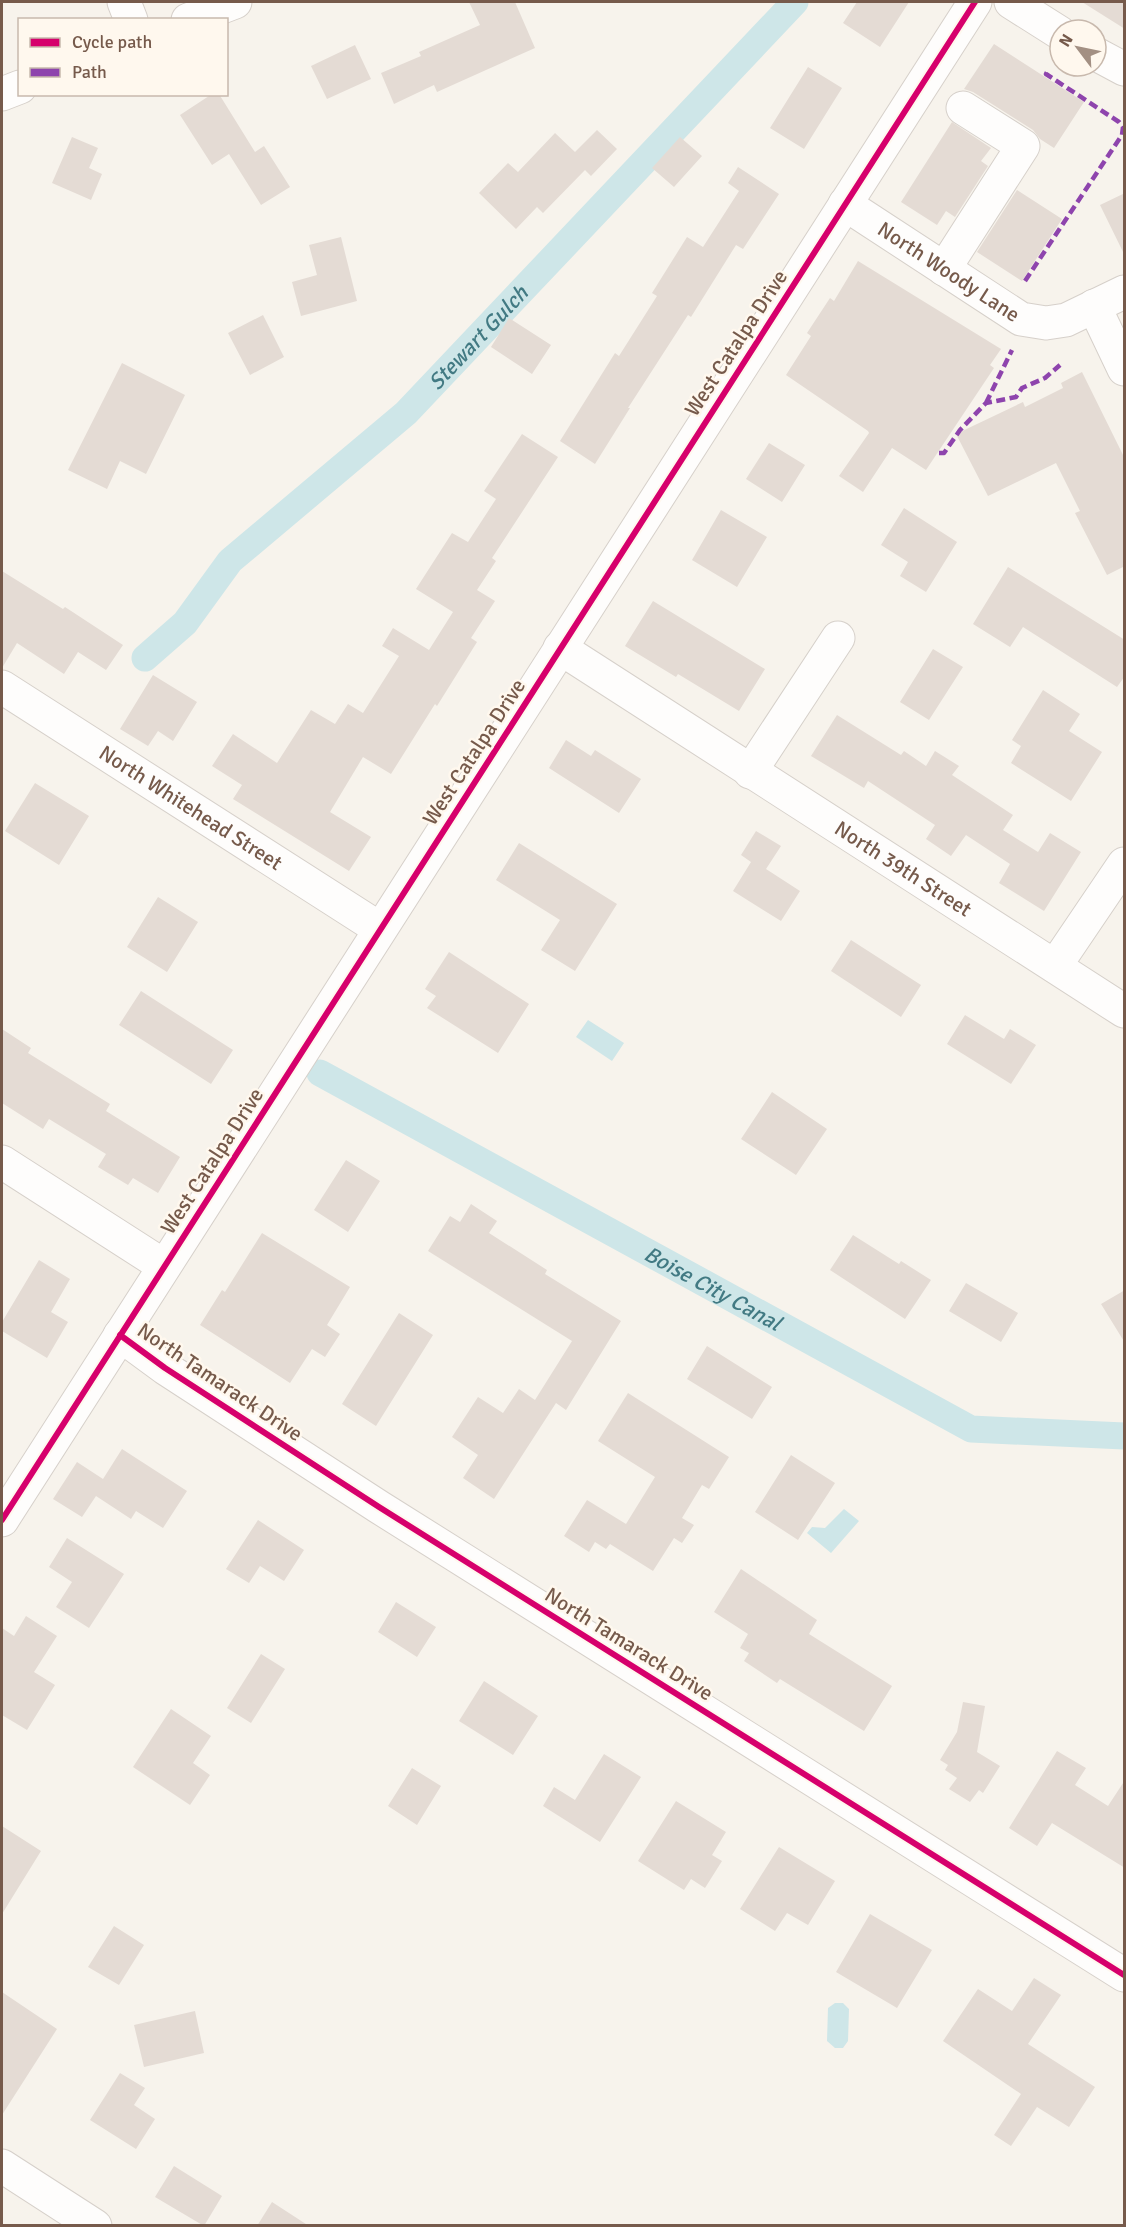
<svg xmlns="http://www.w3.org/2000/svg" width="1126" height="2227" font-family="Signika,sans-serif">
<rect width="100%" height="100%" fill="#f7f3ec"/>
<path fill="#cee6e8" d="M 588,1020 L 624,1043 L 612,1061 L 576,1037 Z
M 844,1509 L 859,1521 L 831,1553 L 807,1533 L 812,1527 L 825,1528 Z
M 835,2003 L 843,2003 L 849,2009 L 848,2041 L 843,2048 L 835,2048 L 827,2041 L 828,2008 Z"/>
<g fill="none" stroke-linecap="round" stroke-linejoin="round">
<g stroke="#cee6e8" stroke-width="27">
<path id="s1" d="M 145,658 L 185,623 L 230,561 L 406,413 L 795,2"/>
<path id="s2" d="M 320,1073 L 971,1429 L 1124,1436"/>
</g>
</g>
<path fill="#e4dbd4" d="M 469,2 L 515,2 L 535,48 L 437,92 L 434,85 L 394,104 L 381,73 L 421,56 L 419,52 L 480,25 Z
M 857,2 L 909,2 L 880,47 L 843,23 Z
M 1082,2 L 1125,2 L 1125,29 Z
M 994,44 L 1084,102 L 1054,148 L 1040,139 L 1033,130 L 973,92 L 964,89 Z
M 355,45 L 371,79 L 327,99 L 311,66 Z
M 808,67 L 842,88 L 804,149 L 770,128 Z
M 212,94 L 219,94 L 255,152 L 264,146 L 290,187 L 261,205 L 229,154 L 212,165 L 180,115 Z
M 952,122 L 991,148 L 981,161 L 988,166 L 955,217 L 946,211 L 937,225 L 901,202 Z
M 597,130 L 617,149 L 591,176 L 585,170 L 543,213 L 537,207 L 516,229 L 479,193 L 508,163 L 518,172 L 555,133 L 575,152 Z
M 72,137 L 98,148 L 89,168 L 102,174 L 91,200 L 52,183 Z
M 680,137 L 702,156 L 674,187 L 652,168 Z
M 738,167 L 779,194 L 743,249 L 736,245 L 691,317 L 688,315 L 628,408 L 630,408 L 595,464 L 560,441 L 615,353 L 619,356 L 657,296 L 652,293 L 687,237 L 703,247 L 739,191 L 728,183 Z
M 1017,190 L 1062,219 L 1022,281 L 977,252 Z
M 1125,193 L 1125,256 L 1100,205 Z
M 341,237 L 357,301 L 301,316 L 292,282 L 317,275 L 309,245 Z
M 858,261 L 1001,349 L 990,365 L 994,368 L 926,470 L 892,448 L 863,492 L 839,476 L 869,433 L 868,431 L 786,375 L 811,336 L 807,333 L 830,298 L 834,301 Z
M 263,315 L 284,357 L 250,375 L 228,333 Z
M 509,318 L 551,345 L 532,374 L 491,347 Z
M 122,363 L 185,395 L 146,474 L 120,461 L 107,489 L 68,470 Z
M 1082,372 L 1125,459 L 1125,566 L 1107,575 L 1075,513 L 1080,511 L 1056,463 L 988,496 L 956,434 L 1023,402 L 1025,407 L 1063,388 L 1061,383 Z
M 522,434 L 558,457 L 492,558 L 496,561 L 477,590 L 495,601 L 471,638 L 477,642 L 437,706 L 435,704 L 391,774 L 363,757 L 330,812 L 371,837 L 349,871 L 233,799 L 242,785 L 212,766 L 233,734 L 277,763 L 311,710 L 335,724 L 348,704 L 363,713 L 399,656 L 382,646 L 393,628 L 429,650 L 453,612 L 416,589 L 452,533 L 468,542 L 496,499 L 484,491 Z
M 769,443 L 805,465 L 782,502 L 746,479 Z
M 904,508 L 957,542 L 926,592 L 900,576 L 908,562 L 881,545 Z
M 721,510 L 767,537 L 737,587 L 692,560 Z
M 1008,567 L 1125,640 L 1125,676 L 1117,687 L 1023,627 L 1010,647 L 973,624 Z
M 2,571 L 63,609 L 65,607 L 123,645 L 106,670 L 78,652 L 64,674 L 17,643 L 2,668 Z
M 653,601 L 765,669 L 739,711 L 678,674 L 676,677 L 625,646 Z
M 933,649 L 963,667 L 929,720 L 900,702 Z
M 153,675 L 197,702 L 173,741 L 158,731 L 148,746 L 120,729 Z
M 1043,690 L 1080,714 L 1069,731 L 1102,752 L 1071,801 L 1011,763 L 1021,746 L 1012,740 Z
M 837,715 L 901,755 L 904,751 L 926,766 L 935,751 L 959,766 L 952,775 L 1013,815 L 1003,830 L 1038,852 L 1050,833 L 1081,852 L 1044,911 L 999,883 L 1010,864 L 966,835 L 951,856 L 926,839 L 935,825 L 868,781 L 864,788 L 811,756 Z
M 566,740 L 591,756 L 595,750 L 641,779 L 619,813 L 549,768 Z
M 35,783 L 89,816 L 59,865 L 5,831 Z
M 756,831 L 781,846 L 766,869 L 800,891 L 781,921 L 733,891 L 751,862 L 741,855 Z
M 519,843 L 617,904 L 575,971 L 541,950 L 560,920 L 496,880 Z
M 158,897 L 198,922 L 167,972 L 127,947 Z
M 851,940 L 921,985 L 901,1017 L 831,971 Z
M 449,952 L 529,1004 L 498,1053 L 427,1008 L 436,996 L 425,989 Z
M 141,991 L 233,1050 L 211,1084 L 119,1025 Z
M 965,1015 L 1004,1039 L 1010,1029 L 1036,1045 L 1011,1084 L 947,1044 Z
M 2,1029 L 31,1048 L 28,1053 L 110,1104 L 106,1111 L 180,1157 L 158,1193 L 133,1178 L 128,1185 L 98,1167 L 106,1154 L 49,1119 L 43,1129 L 2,1103 Z
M 772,1092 L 827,1129 L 796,1175 L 741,1139 Z
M 346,1160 L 380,1181 L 348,1232 L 314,1210 Z
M 471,1204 L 497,1221 L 489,1233 L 547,1270 L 545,1274 L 621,1321 L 566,1410 L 556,1403 L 494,1499 L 463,1478 L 478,1455 L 452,1437 L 478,1397 L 503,1413 L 519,1389 L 535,1400 L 572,1341 L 428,1251 L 450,1216 L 460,1222 Z
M 262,1233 L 350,1287 L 327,1325 L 340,1334 L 325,1357 L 312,1349 L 290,1383 L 200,1325 L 222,1290 L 225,1292 Z
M 853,1235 L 899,1264 L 901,1261 L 931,1280 L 905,1319 L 830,1270 Z
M 39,1260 L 70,1279 L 51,1312 L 68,1322 L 47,1358 L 2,1331 L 2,1322 Z
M 966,1283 L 1018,1313 L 1001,1342 L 949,1311 Z
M 1125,1290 L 1125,1343 L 1101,1304 Z
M 399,1313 L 433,1335 L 376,1426 L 342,1404 Z
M 707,1346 L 772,1387 L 752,1419 L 687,1379 Z
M 628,1393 L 729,1457 L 709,1489 L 702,1485 L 682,1518 L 694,1525 L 682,1543 L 674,1538 L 653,1571 L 610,1544 L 606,1549 L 595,1542 L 589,1552 L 564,1536 L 587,1500 L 626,1524 L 655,1477 L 598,1441 Z
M 122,1449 L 187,1491 L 163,1528 L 136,1511 L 131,1519 L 96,1496 L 82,1517 L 53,1499 L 77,1462 L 103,1479 Z
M 791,1455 L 835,1483 L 798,1540 L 755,1512 Z
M 258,1520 L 304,1550 L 284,1581 L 260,1566 L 249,1583 L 226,1569 Z
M 67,1538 L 124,1574 L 89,1628 L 56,1607 L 72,1582 L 49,1567 Z
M 741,1569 L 817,1620 L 809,1634 L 892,1686 L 864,1731 L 780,1679 L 777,1683 L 744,1661 L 749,1653 L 740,1648 L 748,1634 L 714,1612 Z
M 396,1602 L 436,1627 L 417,1657 L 378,1632 Z
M 26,1616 L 57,1636 L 34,1672 L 55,1685 L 27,1730 L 2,1715 L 2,1628 L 14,1636 Z
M 261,1654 L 285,1669 L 251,1723 L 227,1708 Z
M 484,1681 L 538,1716 L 513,1755 L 459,1721 Z
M 963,1702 L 985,1706 L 977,1752 L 1000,1766 L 983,1793 L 979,1790 L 970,1802 L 949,1789 L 957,1778 L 945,1770 L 948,1765 L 940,1760 L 957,1732 Z
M 171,1709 L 211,1736 L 193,1763 L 210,1775 L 190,1805 L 133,1767 Z
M 1057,1751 L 1086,1768 L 1075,1785 L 1108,1806 L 1125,1780 L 1125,1868 L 1052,1823 L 1037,1846 L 1009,1828 Z
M 604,1754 L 641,1777 L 600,1842 L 543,1806 L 554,1787 L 575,1800 Z
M 412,1768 L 441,1786 L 417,1825 L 388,1806 Z
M 676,1801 L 726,1832 L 712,1855 L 722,1861 L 705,1888 L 691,1879 L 684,1890 L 638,1861 Z
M 2,1826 L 41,1851 L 2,1914 Z
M 779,1847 L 835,1881 L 808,1925 L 787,1913 L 775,1931 L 740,1909 Z
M 870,1914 L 932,1950 L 897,2008 L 836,1972 Z
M 114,1926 L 144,1945 L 119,1985 L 88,1967 Z
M 1034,1978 L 1061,1995 L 1028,2044 L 1095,2087 L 1069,2127 L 1037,2107 L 1011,2146 L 994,2135 L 1021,2094 L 943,2041 L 978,1989 L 1012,2011 Z
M 2,1992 L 57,2029 L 2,2115 Z
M 195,2011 L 204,2053 L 144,2067 L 134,2025 Z
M 120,2073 L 145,2088 L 134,2105 L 155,2119 L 136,2149 L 90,2120 Z
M 174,2166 L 222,2196 L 204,2226 L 155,2197 Z
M 272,2202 L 309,2226 L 257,2226 Z"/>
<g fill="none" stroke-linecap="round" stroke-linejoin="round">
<g stroke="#d6d0ca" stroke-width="35">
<g id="minor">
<path d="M 124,2 L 131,20"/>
<path d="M 1011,2 L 1060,33"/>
<path d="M 188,20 L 235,2"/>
<path d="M 1096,54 L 1124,69"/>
<path d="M 2,94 L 20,87"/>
<path id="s3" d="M 845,204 L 1021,319 L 1046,323 L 1066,320 L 1124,292"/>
<path d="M 944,269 L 1023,146 L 963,108"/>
<path d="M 1094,306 L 1124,369"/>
<path id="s4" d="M 560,648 L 1124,1011"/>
<path id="s5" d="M 2,687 L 380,929"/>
<path d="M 750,772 L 838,638"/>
<path d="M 1055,966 L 1124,864"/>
<path d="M 2,1162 L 164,1266"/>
<path d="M 120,1335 L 165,1368 L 379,1507 L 1124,1975"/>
<path d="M 2,1520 L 975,2"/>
<path d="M 2,2166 L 95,2226"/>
</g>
</g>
<use href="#minor" stroke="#fefdfc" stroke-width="33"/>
<path stroke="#8e44ad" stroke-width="4.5" stroke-dasharray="9 4.5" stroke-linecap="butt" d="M 1025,281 L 1122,135 L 1123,127 L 1119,122 L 1046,74 L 1047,72
M 986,403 L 1012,350
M 939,453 L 944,453 L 960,430 L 986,403 L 1016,397 L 1022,388 L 1045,378 L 1060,365"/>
<g stroke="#fff8ee" stroke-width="10">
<path id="cycleway" d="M 120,1335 L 165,1368 L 379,1507 L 1124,1975
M 2,1520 L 975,2"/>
</g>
<use href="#cycleway" stroke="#d6006c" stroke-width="6"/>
</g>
<g text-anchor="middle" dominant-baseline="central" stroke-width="5" stroke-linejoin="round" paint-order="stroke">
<g font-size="21" fill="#765a4b" stroke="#fff8ee">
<text stroke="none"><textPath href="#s3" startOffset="124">North Woody Lane</textPath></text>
<text transform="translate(736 343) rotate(-57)">West Catalpa Drive</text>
<text transform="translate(474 752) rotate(-57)">West Catalpa Drive</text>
<text stroke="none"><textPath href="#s5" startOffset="224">North Whitehead Street</textPath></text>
<text stroke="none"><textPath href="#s4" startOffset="408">North 39th Street</textPath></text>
<text transform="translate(212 1161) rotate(-57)">West Catalpa Drive</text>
<text transform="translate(220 1382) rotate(34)">North Tamarack Drive</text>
<text transform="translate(629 1644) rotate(32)">North Tamarack Drive</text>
</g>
<g font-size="22" font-style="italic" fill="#427a83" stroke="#fff8ee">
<text stroke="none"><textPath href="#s1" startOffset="464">Stewart Gulch</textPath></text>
<text stroke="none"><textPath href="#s2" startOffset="448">Boise City Canal</textPath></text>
</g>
</g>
<rect width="1126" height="2227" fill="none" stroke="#765a4b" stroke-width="6"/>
<rect x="18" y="18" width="210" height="78" fill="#fff8ee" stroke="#c8b9ad" stroke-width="1.5"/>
<rect x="30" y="38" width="30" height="9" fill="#d6006c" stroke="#c8b9ad" stroke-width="1.5"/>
<text x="72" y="48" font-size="18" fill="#765a4b">Cycle path</text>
<rect x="30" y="68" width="30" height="9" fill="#8e44ad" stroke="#c8b9ad" stroke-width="1.5"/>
<text x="72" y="78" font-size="18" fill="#765a4b">Path</text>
<g transform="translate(1078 48) rotate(302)"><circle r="28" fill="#fff8ee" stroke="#c8b9ad" stroke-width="1.5"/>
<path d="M0-4.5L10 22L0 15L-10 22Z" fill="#a39083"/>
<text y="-9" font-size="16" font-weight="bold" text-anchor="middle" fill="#765a4b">N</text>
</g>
</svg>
